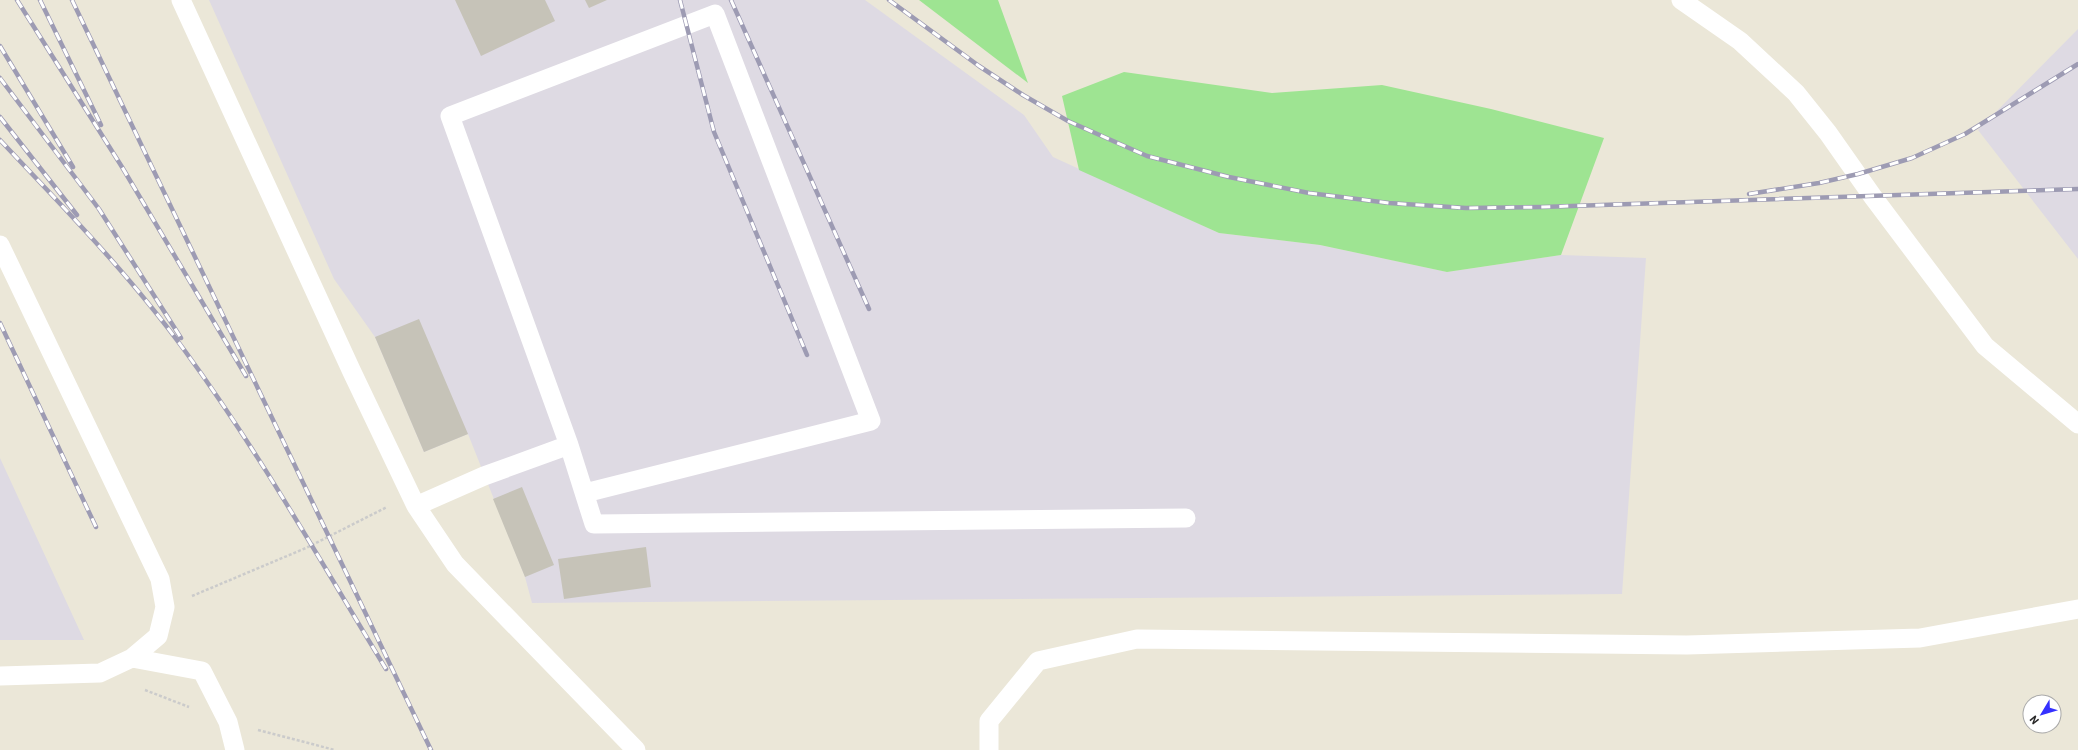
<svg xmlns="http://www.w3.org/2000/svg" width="2078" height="750" font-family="Barlow,sans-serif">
<rect width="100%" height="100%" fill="#ebe7d8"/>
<path fill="#dedae3" d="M 209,0 L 865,0 L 1024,115 L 1053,157 L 1219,233 L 1320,245 L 1447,272 L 1561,255 L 1646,258 L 1622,594 L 532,603 L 525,577 L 468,434 L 424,452 L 375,337 L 334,279 Z
M 2078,29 L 2078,259 L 1978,130 Z
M 0,458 L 84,640 L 0,640 Z"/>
<path fill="#9ee492" d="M 919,0 L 998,0 L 1028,83 Z
M 1124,72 L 1272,93 L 1382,85 L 1491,109 L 1604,138 L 1561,255 L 1447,272 L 1320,245 L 1219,233 L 1079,170 L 1062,96 Z"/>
<path fill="#c6c3b8" d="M 455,0 L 545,0 L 555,21 L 481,56 Z
M 585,0 L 607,0 L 589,8 Z
M 419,319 L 468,434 L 424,452 L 375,337 Z
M 522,487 L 554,565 L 525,577 L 493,499 Z
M 646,547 L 651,587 L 564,599 L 558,559 Z"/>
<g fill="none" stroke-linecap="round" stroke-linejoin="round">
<path stroke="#cbcbcb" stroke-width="2.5" stroke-dasharray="3 2" stroke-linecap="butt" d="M 192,596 L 306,548 L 387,507
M 145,690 L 189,707
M 258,730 L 335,750"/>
<path stroke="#fff" stroke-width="19" d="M 181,0 L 352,372 L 416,506 L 455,564 L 636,750
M 1681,0 L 1740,41 L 1796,93 L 1828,133 L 1873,197 L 1985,346 L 2078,424
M 0,245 L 160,579 L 165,607 L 158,636 L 132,658 L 100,673 L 0,676
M 569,445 L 594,524 L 1186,518
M 416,506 L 484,476 L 569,445 L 450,116 L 715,14 L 871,421 L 585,493
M 132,658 L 202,671 L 228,722 L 235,750
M 989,750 L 989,721 L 1038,661 L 1137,639 L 1687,645 L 1920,638 L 2078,609"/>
<g stroke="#9d9bb3" stroke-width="4.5">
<path id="rail" d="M 17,0 L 122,167 L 246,376
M 40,0 L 101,125
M 72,0 L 431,750
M 680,0 L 714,132 L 807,355
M 731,0 L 869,309
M 889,0 L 979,66 L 1023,95 L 1068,121 L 1147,156 L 1229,177 L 1309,193 L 1389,203 L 1466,208 L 1542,207 L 2078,189
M 0,46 L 73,167
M 0,78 L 99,209 L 181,338
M 0,117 L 77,215
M 0,140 C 64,208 130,275 185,351 C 259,452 321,562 386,669
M 1749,194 L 1819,183 L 1858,174 L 1912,158 L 1965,134 L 2078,64
M 0,323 L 96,527"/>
</g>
<use href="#rail" stroke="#fff" stroke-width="3" stroke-dasharray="9" stroke-linecap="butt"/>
</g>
<g transform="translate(2042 714) rotate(232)"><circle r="19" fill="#ffffff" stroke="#a9a9a9"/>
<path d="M0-3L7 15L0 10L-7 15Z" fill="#3531ff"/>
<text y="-6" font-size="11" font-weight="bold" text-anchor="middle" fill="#282828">N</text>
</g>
</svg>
